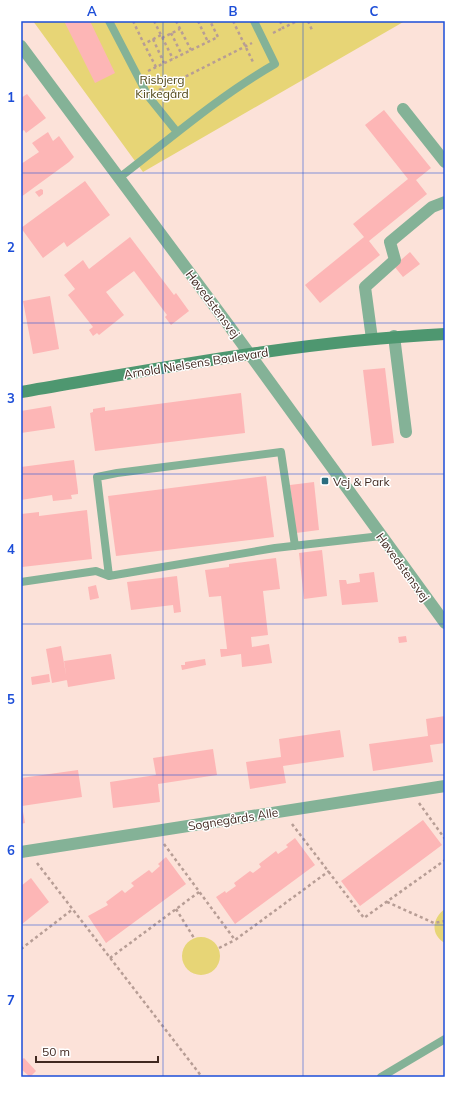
<svg xmlns="http://www.w3.org/2000/svg" width="466" height="1098" font-family="Mulish,sans-serif">
<rect width="100%" height="100%" fill="#fce2d9"/>
<path fill="#e7d576" d="M 33,21 L 405,21 L 143,172 Z
M 445,909 L 445,943 C 430,935 432,918 445,909 Z
M182 956a19 19 0 1 1 38 0a19 19 0 1 1-38 0Z"/>
<path fill="#fdb6b6" d="M 64,21 L 90,21 L 115,73 L 95,83 Z
M 27,94 L 46,118 L 26,133 L 24,130 L 21,132 L 21,98 Z
M 384,110 L 431,168 L 416,180 L 427,194 L 369,241 L 380,255 L 320,303 L 305,285 L 364,237 L 353,224 L 408,179 L 365,125 Z
M 48,132 L 53,141 L 59,136 L 74,157 L 69,162 L 21,197 L 21,164 L 39,152 L 32,143 Z
M 85,181 L 110,215 L 67,247 L 64,242 L 43,258 L 21,228 Z
M 41,189 L 43,190 L 43,194 L 39,197 L 35,192 Z
M 130,237 L 174,295 L 176,293 L 189,311 L 171,325 L 165,317 L 167,315 L 134,271 L 106,292 L 124,315 L 99,335 L 97,333 L 93,336 L 89,330 L 93,327 L 68,295 L 75,289 L 64,275 L 83,260 L 89,269 Z
M 410,252 L 420,264 L 403,277 L 394,266 Z
M 50,296 L 59,349 L 33,354 L 23,301 Z
M 385,368 L 394,443 L 372,446 L 363,370 Z
M 241,393 L 245,433 L 95,451 L 90,413 L 93,412 L 93,409 L 105,407 L 105,411 Z
M 51,406 L 55,428 L 21,433 L 21,411 Z
M 74,460 L 78,491 L 78,494 L 71,495 L 72,499 L 53,501 L 52,495 L 21,500 L 21,467 Z
M 266,476 L 274,537 L 116,556 L 108,496 Z
M 314,482 L 319,530 L 296,533 L 290,485 Z
M 87,510 L 92,559 L 22,567 L 21,514 L 39,512 L 39,516 Z
M 322,550 L 327,596 L 304,599 L 299,553 Z
M 276,558 L 280,589 L 263,591 L 268,635 L 251,637 L 252,647 L 269,644 L 272,663 L 242,667 L 241,654 L 221,657 L 220,649 L 227,649 L 221,596 L 209,597 L 205,570 L 229,567 L 229,564 Z
M 374,572 L 378,602 L 342,605 L 339,580 L 346,580 L 347,584 L 360,582 L 359,574 Z
M 177,576 L 181,612 L 174,613 L 173,605 L 131,610 L 127,582 Z
M 96,585 L 99,598 L 90,600 L 88,587 Z
M 406,636 L 407,642 L 399,643 L 398,637 Z
M 61,646 L 67,680 L 52,683 L 46,649 Z
M 111,654 L 115,679 L 68,687 L 64,661 Z
M 205,659 L 206,665 L 182,670 L 181,665 L 185,665 L 185,662 Z
M 49,674 L 50,682 L 32,685 L 31,677 Z
M 445,716 L 445,743 L 430,745 L 433,762 L 373,771 L 369,744 L 428,736 L 426,719 Z
M 340,730 L 344,757 L 283,766 L 286,783 L 250,789 L 246,762 L 281,757 L 279,739 Z
M 213,749 L 217,775 L 158,784 L 160,802 L 113,808 L 110,782 L 156,775 L 153,758 Z
M 78,770 L 82,797 L 22,806 L 25,823 L 21,824 L 21,778 Z
M 423,820 L 442,845 L 360,906 L 341,881 Z
M 295,838 L 315,865 L 235,924 L 216,897 L 225,891 L 226,893 L 236,886 L 234,883 L 250,871 L 253,873 L 261,867 L 259,864 L 276,851 L 278,854 L 288,847 L 286,845 Z
M 166,857 L 186,884 L 106,943 L 88,916 L 108,905 L 106,902 L 122,890 L 125,893 L 134,886 L 131,883 L 149,870 L 152,873 L 160,866 L 158,864 Z
M 31,878 L 49,902 L 21,925 L 21,886 Z
M 24,1058 L 36,1071 L 30,1077 L 21,1069 L 21,1060 Z"/>
<g fill="none" stroke-linecap="round" stroke-linejoin="round">
<path stroke="#b79d95" stroke-width="2.5" stroke-dasharray="3 3" stroke-linecap="butt" d="M 133,21 L 144,44
M 154,21 L 173,59
M 176,21 L 191,50
M 198,21 L 208,42
M 233,21 L 254,64
M 280,21 L 283,28 L 297,21
M 308,21 L 312,30
M 171,33 L 182,55
M 273,33 L 283,28
M 162,38 L 180,29
M 153,39 L 164,63
M 156,67 L 144,44 L 161,35
M 148,71 L 218,37 L 210,21
M 159,90 L 252,43
M 419,803 L 445,839
M 292,824 L 364,918 L 445,860
M 164,844 L 235,940 L 329,871
M 37,863 L 202,1077
M 387,902 L 434,923 L 445,921
M 176,909 L 194,938
M 219,948 L 235,940
M 21,949 L 73,909
M 110,958 L 199,892"/>
<path stroke="#84b297" stroke-width="8" d="M 109,21 L 148,96 L 177,132
M 119,178 C 170,139 219,96 275,64 L 254,21
M 109,576 L 97,477 L 117,473 L 281,452 L 295,546
M 21,582 L 96,571 L 109,576 L 275,548 L 381,536
M 381,1077 L 445,1039"/>
<path stroke="#84b297" stroke-width="12" d="M 21,46 L 227,323 L 445,623
M 403,109 L 445,162
M 394,336 L 406,432
M 372,339 L 365,287 L 395,260 L 390,242 L 432,207 L 445,202
M 21,852 L 445,786"/>
<path stroke="#4e9770" stroke-width="12" d="M 21,392 C 162,368 302,341 445,334"/>
</g>
<path fill="none" stroke="#1d4ed8" stroke-width="1" stroke-opacity="0.55" d="M 163,21 L 163,1077M 303,21 L 303,1077M 21,173 L 445,173M 21,323 L 445,323M 21,474 L 445,474M 21,624 L 445,624M 21,775 L 445,775M 21,925 L 445,925"/>
<rect fill="#2a6d7f" stroke="#fff" stroke-width="1.5" x="321" y="477" width="8" height="8" rx="2"/>
<g text-anchor="middle" dominant-baseline="central" stroke-width="3" stroke-linejoin="round" paint-order="stroke">
<g font-size="12" fill="#504616" stroke="#fff">
<text x="162" y="79">Risbjerg<tspan x="162" dy="14">Kirkegård</tspan></text>
</g>
<g font-size="12" fill="#402820" stroke="#fff">
<text transform="translate(213 304) rotate(53)">Høvedstensvej</text>
<text transform="translate(196 363) rotate(-9)">Arnold Nielsens Boulevard</text>
<text transform="translate(403 567) rotate(54)">Høvedstensvej</text>
<text transform="translate(233 819) rotate(-9)">Sognegårds Alle</text>
</g>
<g font-size="12" fill="#402820" stroke="#fff" text-anchor="start">
<text x="333" y="481">Vej &amp; Park</text>
</g>
</g>
<rect width="466" height="1098" fill="none" stroke="#ffffff" stroke-width="44"/>
<path d="M36 1056v6h122v-6" fill="none" stroke="#402820" stroke-width="2"/>
<text x="42" y="1056" font-size="12" fill="#402820" stroke="#ffffff" stroke-width="3" paint-order="stroke">50 m</text>
<rect x="22" y="22" width="422" height="1054" fill="none" stroke="#1d4ed8" stroke-width="1.5"/>
<g font-size="13" text-anchor="middle" font-weight="bold" fill="#1d4ed8">
<text x="92" y="16">A</text>
<text x="233" y="16">B</text>
<text x="374" y="16">C</text>
<text x="11" y="102">1</text>
<text x="11" y="252">2</text>
<text x="11" y="403">3</text>
<text x="11" y="554">4</text>
<text x="11" y="704">5</text>
<text x="11" y="855">6</text>
<text x="11" y="1005">7</text>
</g>
</svg>
